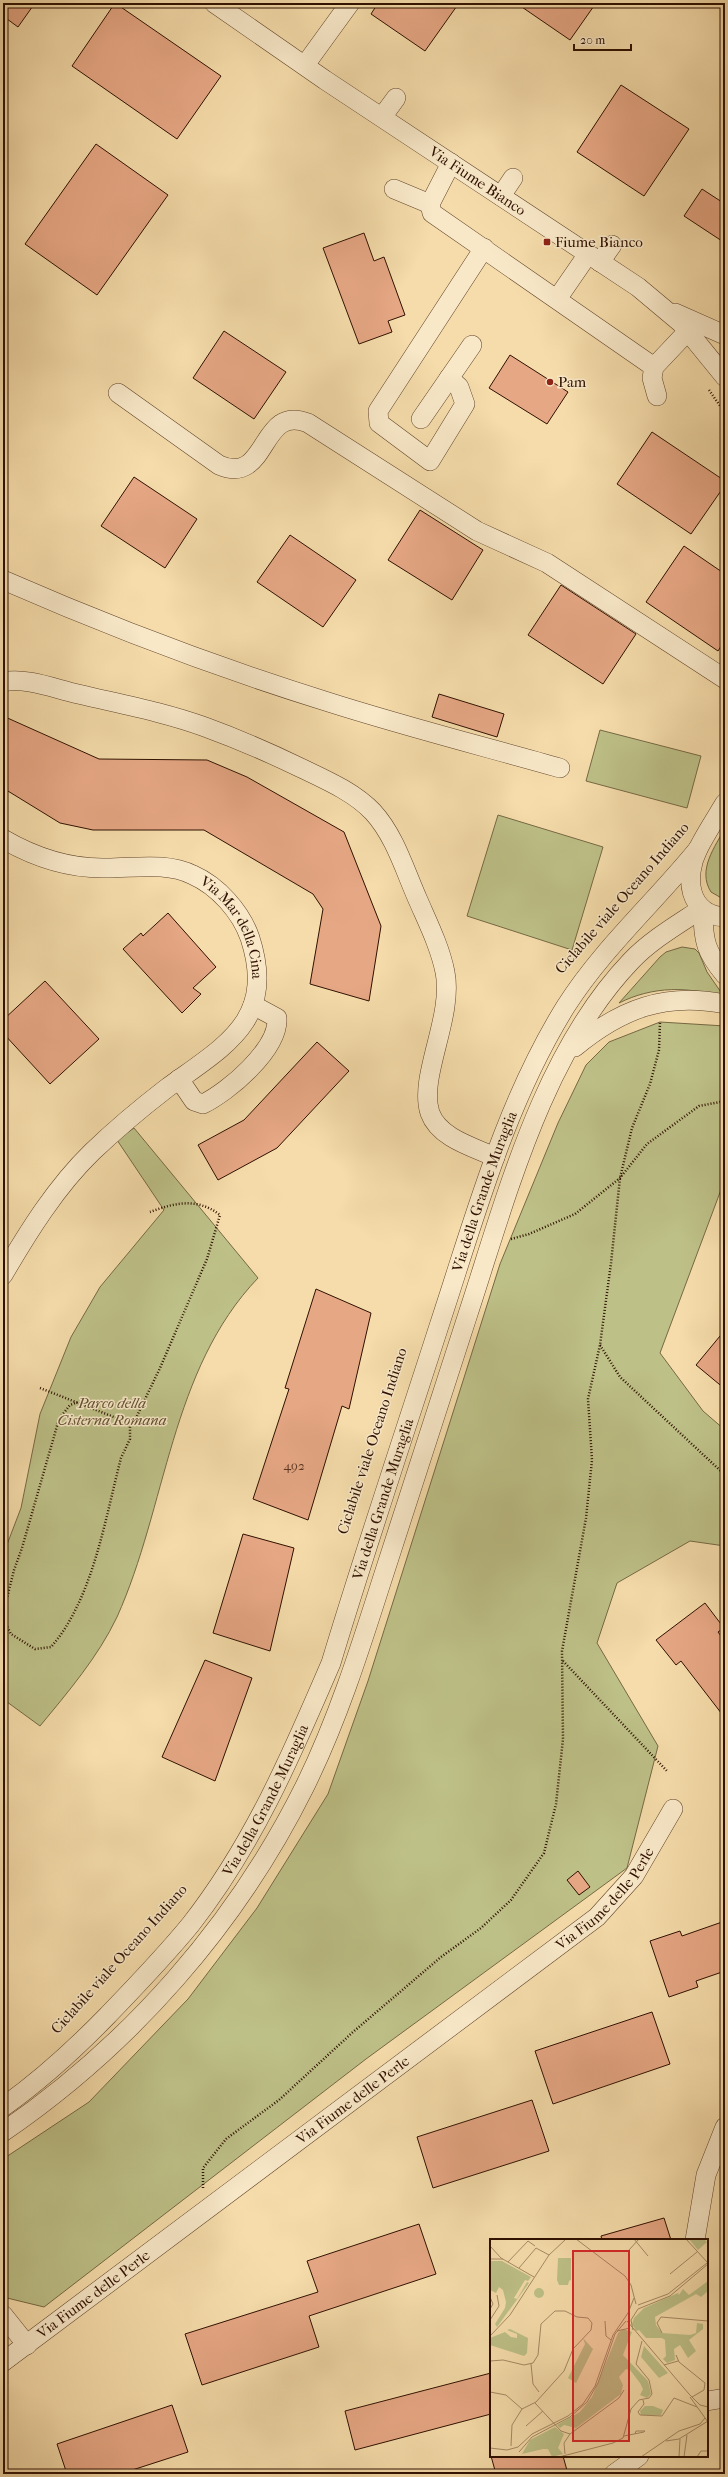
<svg xmlns="http://www.w3.org/2000/svg" width="728" height="2477" font-family="'IM FELL French Canon',serif">
<rect width="100%" height="100%" fill="#f5dcaa"/>
<filter id="stains"><feTurbulence type="fractalNoise" baseFrequency=".005" numOctaves="4"/><feColorMatrix values="0 0 0 0 .2 0 0 0 0 .09 0 0 0 0 .02 0 0 0 .5 -.17"/></filter>
<radialGradient id="worn" r=".72"><stop offset=".6" stop-color="#630" stop-opacity="0"/><stop offset="1" stop-color="#630" stop-opacity=".3"/></radialGradient>
<path fill="#bdc087" stroke="#766844" d="M 600,730 L 701,756 L 687,808 L 586,781 Z
M 498,815 L 603,847 L 572,950 L 467,916 Z
M 725,828 L 725,900 L 711,892 C 697,870 715,847 725,828 Z
M 682,947 L 695,949 L 699,953 L 707,972 L 725,998 C 689,986 653,986 619,1003 L 660,957 L 666,952 Z
M 660,1022 L 725,1026 L 725,1179 L 660,1353 L 703,1411 L 725,1430 L 725,1546 L 690,1541 L 617,1583 L 597,1643 L 658,1746 L 627,1868 L 366,2059 L 44,2307 L 3,2297 L 3,2159 L 89,2102 L 188,1999 L 257,1908 L 328,1794 L 368,1681 L 500,1264 L 558,1123 L 586,1065 L 609,1042 Z
M 134,1128 L 258,1278 C 170,1370 167,1506 117,1617 C 98,1657 68,1692 40,1726 L 3,1699 L 3,1555 L 21,1508 L 40,1414 L 71,1337 L 100,1287 L 164,1210 L 117,1140 Z"/>
<path fill="#e6a784" stroke="#2f1000" d="M 3,3 L 35,3 L 18,27 L 3,16 Z
M 115,3 L 221,76 L 177,139 L 72,66 Z
M 378,3 L 459,3 L 425,51 L 371,14 Z
M 516,3 L 596,3 L 570,40 Z
M 621,85 L 689,129 L 644,196 L 577,152 Z
M 96,144 L 168,195 L 97,295 L 25,244 Z
M 702,189 L 725,204 L 725,243 L 684,216 Z
M 364,233 L 374,261 L 384,257 L 405,315 L 388,321 L 392,332 L 359,344 L 323,248 Z
M 224,331 L 286,372 L 254,419 L 193,378 Z
M 510,355 L 568,392 L 547,424 L 489,388 Z
M 652,432 L 725,481 L 725,485 L 691,534 L 617,484 Z
M 134,477 L 197,519 L 165,568 L 101,526 Z
M 420,510 L 483,550 L 452,600 L 388,560 Z
M 290,535 L 356,580 L 323,627 L 257,582 Z
M 684,546 L 725,574 L 725,640 L 718,651 L 646,602 Z
M 561,585 L 636,634 L 603,684 L 528,635 Z
M 439,694 L 504,714 L 497,737 L 432,717 Z
M 3,716 L 99,759 L 207,760 L 247,777 L 344,832 L 381,926 L 369,1001 L 310,984 L 323,909 L 313,894 L 204,830 L 93,830 L 60,823 L 3,788 Z
M 168,913 L 216,967 L 193,988 L 201,994 L 182,1013 L 123,949 L 141,933 L 143,936 Z
M 45,981 L 99,1039 L 50,1084 L 3,1033 L 3,1020 Z
M 317,1042 L 349,1071 L 277,1148 L 218,1180 L 198,1145 L 244,1120 Z
M 316,1289 L 371,1313 L 349,1409 L 342,1406 L 308,1520 L 253,1499 L 289,1389 L 285,1388 Z
M 725,1330 L 725,1389 L 696,1365 Z
M 243,1534 L 294,1548 L 270,1651 L 213,1633 Z
M 705,1603 L 724,1628 L 718,1632 L 725,1641 L 725,1718 L 681,1661 L 676,1665 L 656,1640 Z
M 205,1660 L 252,1678 L 215,1781 L 162,1757 Z
M 578,1871 L 590,1887 L 579,1895 L 567,1880 Z
M 725,1921 L 725,1971 L 696,1981 L 698,1987 L 669,1997 L 650,1941 L 680,1931 L 682,1936 Z
M 652,2012 L 670,2064 L 553,2104 L 535,2051 Z
M 532,2100 L 549,2151 L 433,2188 L 417,2137 Z
M 664,2218 L 671,2240 L 602,2240 L 601,2236 Z
M 419,2224 L 436,2274 L 309,2316 L 319,2347 L 202,2385 L 185,2334 L 318,2292 L 307,2261 Z
M 491,2373 L 491,2414 L 355,2450 L 345,2411 Z
M 172,2405 L 188,2452 L 120,2474 L 67,2474 L 57,2444 Z
M 491,2456 L 563,2456 L 568,2474 L 496,2474 Z"/>
<g fill="none" stroke-linecap="round" stroke-linejoin="round">
<g stroke="#60432a" stroke-width="20">
<g id="minor">
<path id="s1" d="M 214,3 L 325,80 L 638,287 L 681,323 L 725,377"/>
<path d="M 305,65 L 350,3"/>
<path d="M 382,117 L 396,98"/>
<path d="M 451,163 L 430,204 L 432,213 L 654,367"/>
<path d="M 394,189 L 430,204"/>
<path d="M 501,196 L 513,178"/>
<path d="M 600,262 L 612,245"/>
<path d="M 557,299 L 588,254"/>
<path d="M 675,313 L 725,335"/>
<path d="M 449,378 L 459,387 L 465,404 L 430,461 L 379,423 L 378,411 L 484,248"/>
<path d="M 118,393 L 219,465 C 269,487 259,403 308,423 L 477,531 L 547,563 L 725,679"/>
<path d="M 657,396 L 652,378 L 654,367 L 688,331"/>
<path d="M 421,419 L 472,345"/>
<path d="M 3,580 C 108,626 216,667 325,701 C 403,726 482,746 560,768"/>
<path d="M 3,682 C 26,677 55,689 78,694 C 120,704 164,712 205,727 C 238,739 270,753 301,768 C 326,780 354,792 373,812 C 395,836 405,871 418,900 C 428,923 440,947 445,972 C 454,1017 418,1077 430,1113 C 439,1138 473,1147 495,1157"/>
<path d="M 725,803 C 716,818 706,833 698,849 C 684,877 688,915 725,917"/>
<path id="s2" d="M 3,839 C 34,857 70,869 107,868 C 135,868 167,862 193,875 C 218,886 241,912 250,938 C 277,1021 224,1046 167,1088 C 141,1108 116,1129 92,1152 C 56,1187 28,1232 3,1275"/>
<path d="M 703,911 C 703,941 706,952 725,975"/>
<path d="M 575,1047 C 621,1009 665,992 725,1004"/>
<path d="M 179,1079 L 194,1101 L 203,1104 C 228,1092 279,1049 277,1018 L 253,1005"/>
<path id="s3" d="M 3,2107 C 41,2080 75,2049 108,2015 C 136,1986 165,1956 191,1924 C 253,1845 292,1754 331,1663 C 365,1550 403,1438 439,1326 C 475,1217 505,1104 566,1006 C 603,948 655,902 698,849"/>
<path d="M 3,2132 C 130,2045 236,1925 305,1786 C 337,1721 359,1652 381,1583 C 411,1493 439,1403 468,1314 C 507,1195 543,1053 631,961 C 651,940 677,925 701,909"/>
<path d="M 695,2240 L 706,2175 L 725,2127"/>
<path d="M 3,2315 L 27,2345"/>
<path id="s4" d="M 3,2362 L 597,1917 L 634,1876 L 673,1809"/>
<path d="M 707,2401 L 725,2398"/>
<path d="M 614,2474 L 639,2456"/>
</g>
</g>
<path stroke="#2f1000" stroke-width="2.5" stroke-dasharray="1 2" stroke-linecap="butt" d="M 709,390 L 725,413
M 721,785 L 725,774
M 511,1239 L 529,1234 L 575,1214 L 620,1178 L 647,1144 L 699,1106 L 725,1101
M 600,1345 L 620,1377 L 725,1475
M 40,1388 L 129,1423
M 3,1614 L 14,1570 L 22,1548 L 59,1419 L 70,1405 L 78,1402
M 3,1619 L 11,1634 L 35,1649 L 51,1647 C 93,1599 105,1519 121,1458 L 130,1439 L 130,1423 L 135,1420 L 160,1368 L 207,1259 L 220,1215 C 197,1197 174,1203 150,1212
M 563,1661 L 667,1771
M 203,2188 L 203,2168 L 226,2139 L 279,2100 L 353,2032 L 441,1957 L 481,1928 L 511,1900 L 544,1853 L 556,1804 L 563,1739 L 562,1651 L 586,1518 L 592,1460 L 588,1399 L 600,1345 L 611,1263 L 620,1178 L 632,1128 L 650,1084 L 659,1050 L 660,1022"/>
<use href="#minor" stroke="#f8e8c8" stroke-width="19"/>
</g>
<g fill="#8f2418" stroke="#f8e8c8" stroke-width="1.5">
<rect x="543" y="238" width="8" height="8" rx="2"/>
<circle cx="550" cy="382" r="4"/>
</g>
<g text-anchor="middle" dominant-baseline="central" stroke-width="3" stroke-linejoin="round" paint-order="stroke">
<g font-size="13" fill="#5d3621">
<text x="294" y="1465">492</text>
</g>
<g font-size="15" fill="#2f1000" stroke="#f8e8c8">
<text stroke="none"><textPath href="#s1" startOffset="318">Via Fiume Bianco</textPath></text>
<text transform="translate(622 898) rotate(-49)">Ciclabile viale Oceano Indiano</text>
<text stroke="none"><textPath href="#s2" startOffset="266">Via Mar della Cina</textPath></text>
<text stroke="none"><textPath href="#s3" startOffset="1056">Via della Grande Muraglia</textPath></text>
<text transform="translate(372 1441) rotate(-72)">Ciclabile viale Oceano Indiano</text>
<text stroke="none"><textPath href="#s3" startOffset="732">Via della Grande Muraglia</textPath></text>
<text stroke="none"><textPath href="#s3" startOffset="408">Via della Grande Muraglia</textPath></text>
<text stroke="none"><textPath href="#s4" startOffset="761">Via Fiume delle Perle</textPath></text>
<text transform="translate(119 1959) rotate(-48)">Ciclabile viale Oceano Indiano</text>
<text stroke="none"><textPath href="#s4" startOffset="437">Via Fiume delle Perle</textPath></text>
<text stroke="none"><textPath href="#s4" startOffset="113">Via Fiume delle Perle</textPath></text>
</g>
<g font-size="15" fill="#2f1000" stroke="#f8e8c8" text-anchor="start">
<text x="555" y="242">Fiume Bianco</text>
<text x="558" y="382">Pam</text>
</g>
<g font-size="15" font-style="italic" fill="#614e2f" stroke="#f8e8c8">
<text x="112" y="1403">Parco della<tspan x="112" dy="17">Cisterna Romana</tspan></text>
</g>
</g>
<g transform="translate(490 2239)">
<rect width="218" height="218" fill="#f5dcaa"/>
<path d="M 199,0 L 214,0 L 217,3 L 208,11 ZM 68,19 L 81,19 L 81,41 L 79,42 L 78,46 L 69,46 L 67,41 ZM 0,22 L 12,22 L 41,38 L 38,42 L 35,41 L 24,59 L 27,60 L 37,43 L 39,44 L 7,88 L 5,85 L 15,69 L 16,63 L 13,51 L 9,48 L 6,54 L 0,51 ZM 218,42 L 218,52 L 211,58 L 206,55 L 165,78 L 166,86 L 172,94 L 200,96 L 206,94 L 207,84 L 213,85 L 213,90 L 199,101 L 206,112 L 198,119 L 190,106 L 184,110 L 185,121 L 177,124 L 173,120 L 176,117 L 175,101 L 172,99 L 156,99 L 149,91 L 146,92 L 142,85 L 144,79 L 154,69 L 188,54 L 189,56 L 193,50 L 199,56 ZM44 54a5 5 0 1 1 10 0a5 5 0 1 1-10 0ZM 20,90 L 38,99 L 37,114 L 34,117 L 0,106 L 0,99 L 15,93 L 21,98 L 27,99 L 27,95 L 17,91 ZM 133,90 L 142,93 L 133,116 L 158,142 L 161,155 L 157,159 L 150,156 L 153,150 L 150,144 L 140,131 L 136,130 L 129,138 L 133,146 L 131,155 L 86,189 L 74,186 L 70,189 L 67,186 L 90,173 L 102,158 L 128,94 ZM 93,99 L 103,110 L 86,144 L 78,139 L 95,105 ZM 154,107 L 161,115 L 178,134 L 169,139 L 151,118 ZM 155,167 L 163,167 L 173,171 L 171,176 L 151,176 L 150,172 ZM 65,188 L 74,195 L 68,209 L 73,215 L 62,218 L 58,210 L 53,210 L 32,215 L 40,201 Z" fill="#bdc087"/>
<path fill="none" stroke="#a68a66" stroke-width="1" d="M 86,0 L 135,37 L 141,46 L 146,65M 144,0 L 158,17M 196,0 L 217,23M 0,7 L 11,19 L 44,38M 139,11 L 149,0M 0,20 L 13,20M 18,23 L 38,2 L 45,7M 29,29 L 46,9 L 59,16M 180,35 L 207,13M 0,58 L 3,65 L 0,70M 148,66 L 178,55 L 217,24M 0,81 L 9,67 L 7,56M 115,82 L 116,97 L 121,101M 137,82 L 199,155 L 210,166 L 218,168M 143,91 L 141,81 L 148,70 L 180,57 L 218,25M 127,92 L 140,89M 172,94 L 167,84 L 171,78 L 218,82M 0,97 L 20,76 L 59,16 L 75,1M 186,116 L 189,123 L 215,144 L 214,151 L 202,158M 0,122 L 13,121 L 34,126 L 43,124 L 48,116 L 51,85 L 65,72 L 75,72 L 87,78 L 98,79 L 102,84 L 101,91 L 83,110 L 74,132 L 46,163 L 32,170 L 16,156 L 0,153M 41,125 L 43,145 L 49,153M 174,126 L 188,122M 200,158 L 218,183M 153,161 L 154,165 L 148,173 L 150,176 L 172,177 L 184,159 L 207,168M 45,164 L 71,192 L 80,195 L 129,159 L 134,151M 36,187 L 53,172M 134,197 L 154,193 L 155,192 L 146,192 L 145,195M 176,202 L 189,200 L 218,182M 21,207 L 22,186 L 32,170M 0,209 L 17,211 L 28,208 L 42,195 L 78,177 L 93,165 L 105,147 L 123,96 L 138,74 L 144,59M 29,213 L 42,198 L 80,178 L 97,163 L 108,144 L 125,95 L 136,82M 75,215 L 74,204 L 80,195M 69,218 L 123,204 L 133,199 L 141,170 L 149,161 L 159,159 L 162,155 L 159,141 L 146,125 L 152,102M 151,218 L 189,192 L 210,185 L 215,179M 189,218 L 190,200M 194,218 L 197,196M 207,218 L 211,212 L 218,212"/>
<path fill="#d62828" fill-opacity="0.15" stroke="#d62828" stroke-width="2" d="M 83,12 L 139,12 L 139,202 L 83,202 Z"/>
<rect width="218" height="218" fill="none" stroke="#2f1000" stroke-width="2"/>
</g>
<rect width="728" height="2477" fill="none" stroke="#f5dcaa" stroke-width="16"/>
<rect x="4" y="4" width="720" height="2469" fill="none" stroke="#2f1000" stroke-width="2"/>
<rect x="8" y="8" width="712" height="2461" fill="none" stroke="#2f1000"/>
<path d="M574 44v6h57v-6" fill="none" stroke="#2f1000" stroke-width="2"/>
<text x="580" y="44" font-size="12" fill="#2f1000" stroke="#f8e8c8" stroke-width="3" paint-order="stroke">20 m</text>
<rect width="100%" height="100%" filter="url(#stains)"/>
<rect width="100%" height="100%" fill="url(#worn)"/>
</svg>
